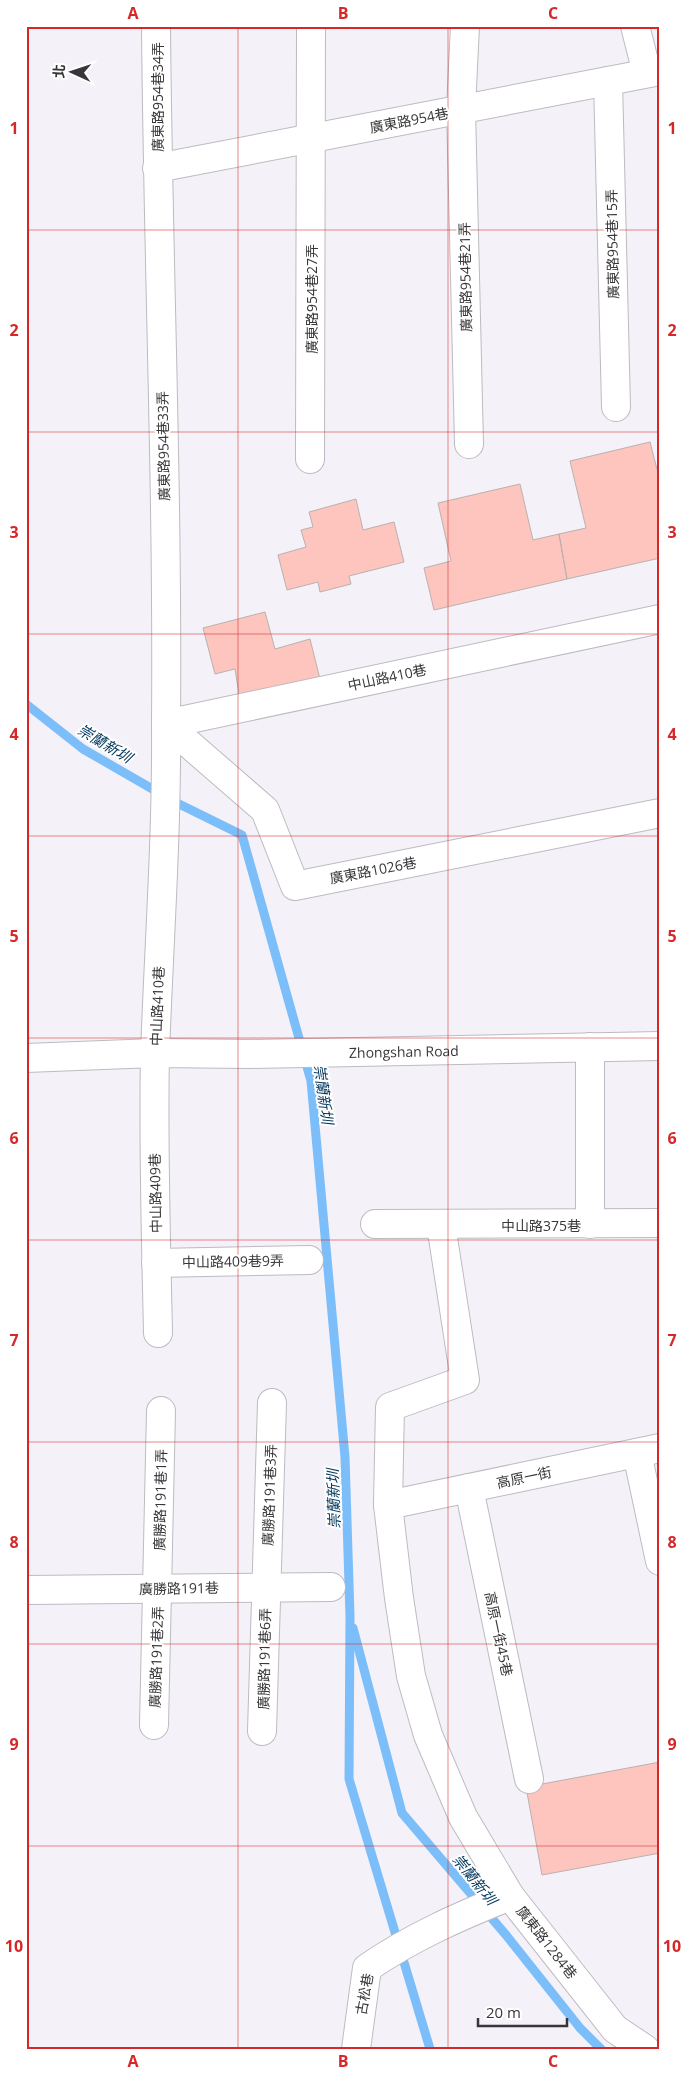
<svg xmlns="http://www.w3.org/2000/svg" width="686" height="2075" font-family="'Open Sans','Noto Sans TC',sans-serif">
<rect width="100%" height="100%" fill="#f5f1f8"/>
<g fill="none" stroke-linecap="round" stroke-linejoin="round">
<path stroke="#7cbef9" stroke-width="9" d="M 26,704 L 83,749 L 175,802 L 242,835 L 311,1081 L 345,1457 L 350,1616 L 349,1779 L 430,2049
M 353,1628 L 402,1813 L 506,1935 L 580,2028 L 601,2049"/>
</g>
<path fill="#fdc5be" stroke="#b9b1b0" d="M 650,442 L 660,481 L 660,558 L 567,579 L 559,534 L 586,528 L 570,461 Z
M 520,484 L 533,540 L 559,534 L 567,579 L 434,610 L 424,568 L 451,561 L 438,503 Z
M 356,499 L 363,530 L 394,522 L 404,562 L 349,576 L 351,584 L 320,592 L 318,582 L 287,590 L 278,555 L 306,547 L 301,530 L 313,527 L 309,512 Z
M 265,612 L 275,649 L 310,639 L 320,679 L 240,700 L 235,669 L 215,674 L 203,628 Z
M 660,1762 L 660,1853 L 542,1875 L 526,1787 Z"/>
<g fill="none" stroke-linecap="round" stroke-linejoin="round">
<g stroke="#bebac1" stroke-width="30">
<g id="minor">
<path d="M 156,26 C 158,259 168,491 166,724 L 265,810 L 295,886 L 660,813"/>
<path d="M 465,26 L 461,109 L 469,444"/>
<path d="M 635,26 L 647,73"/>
<path d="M 608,81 L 616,407"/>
<path d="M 157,168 L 660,71"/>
<path d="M 310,459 L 311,26"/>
<path d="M 590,1047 L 590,1224"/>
<path id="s1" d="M 26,1058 L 155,1053 L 249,1054 L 660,1046"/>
<path d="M 375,1224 L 660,1223"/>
<path d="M 441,1225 L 465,1380 L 390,1407 L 388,1505 L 399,1598 L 411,1676 L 428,1735 L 463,1817 L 510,1896 L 615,2029 L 645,2049"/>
<path d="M 156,1263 L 309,1260"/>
<path d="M 158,1333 C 156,1239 153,1146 155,1053 C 159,943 167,834 166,724 L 660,619"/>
<path d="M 637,1453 L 660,1561"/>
<path d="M 469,1488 L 529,1779"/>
<path d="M 388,1505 L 660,1448"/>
<path d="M 26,1590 L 331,1587"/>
<path d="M 154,1725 L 161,1411"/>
<path d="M 262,1731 L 272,1403"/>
<path d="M 356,2049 L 367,1968 C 412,1937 460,1916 510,1896"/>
</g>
</g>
<use href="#minor" stroke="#fff" stroke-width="28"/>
</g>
<path fill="none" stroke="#d62828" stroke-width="1" stroke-opacity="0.55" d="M 238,26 L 238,2049M 448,26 L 448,2049M 26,230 L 660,230M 26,432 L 660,432M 26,634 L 660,634M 26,836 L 660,836M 26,1038 L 660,1038M 26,1240 L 660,1240M 26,1442 L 660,1442M 26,1644 L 660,1644M 26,1846 L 660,1846"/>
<g text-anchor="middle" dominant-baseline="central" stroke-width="4" stroke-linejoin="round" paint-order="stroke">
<g font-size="14" fill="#383639" stroke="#fff">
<text transform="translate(157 97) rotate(-90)">廣東路954巷34弄</text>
<text transform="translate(409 120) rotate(-11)">廣東路954巷</text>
<text transform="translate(612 244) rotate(-91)">廣東路954巷15弄</text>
<text transform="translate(465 277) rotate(-91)">廣東路954巷21弄</text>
<text transform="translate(311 299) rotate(-90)">廣東路954巷27弄</text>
<text transform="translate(163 446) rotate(-91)">廣東路954巷33弄</text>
<text transform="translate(387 677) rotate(-12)">中山路410巷</text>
<text transform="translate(373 870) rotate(-11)">廣東路1026巷</text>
<text transform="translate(157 1006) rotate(-88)">中山路410巷</text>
<text stroke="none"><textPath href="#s1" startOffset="378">Zhongshan Road</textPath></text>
<text transform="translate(155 1193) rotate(-91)">中山路409巷</text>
<text x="541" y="1225">中山路375巷</text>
<text transform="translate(233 1261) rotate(-1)">中山路409巷9弄</text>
<text transform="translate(524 1477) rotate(-12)">高原一街</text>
<text transform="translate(269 1495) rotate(-88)">廣勝路191巷3弄</text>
<text transform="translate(160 1500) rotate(-89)">廣勝路191巷1弄</text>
<text transform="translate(179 1588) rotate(-1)">廣勝路191巷</text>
<text transform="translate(499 1634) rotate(78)">高原一街45巷</text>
<text transform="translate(156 1657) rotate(-88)">廣勝路191巷2弄</text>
<text transform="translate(264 1659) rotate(-89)">廣勝路191巷6弄</text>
<text transform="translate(547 1942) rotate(52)">廣東路1284巷</text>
<text transform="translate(364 1994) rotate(-80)">古松巷</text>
</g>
<g font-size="15" font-style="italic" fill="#02375c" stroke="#fff">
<text transform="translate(105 743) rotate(31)">崇蘭新圳</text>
<text transform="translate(324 1094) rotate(82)">崇蘭新圳</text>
<text transform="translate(333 1499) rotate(-92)">崇蘭新圳</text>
<text transform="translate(475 1879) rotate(51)">崇蘭新圳</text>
</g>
</g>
<rect width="686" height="2075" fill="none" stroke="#ffffff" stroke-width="55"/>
<g transform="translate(72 72) rotate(273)" stroke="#ffffff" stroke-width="4" paint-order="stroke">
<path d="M0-4L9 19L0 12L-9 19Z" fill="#383639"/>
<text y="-8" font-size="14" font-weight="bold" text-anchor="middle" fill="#383639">北</text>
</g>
<path d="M478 2018v8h89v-8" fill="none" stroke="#383639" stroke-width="2.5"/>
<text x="486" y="2018" font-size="15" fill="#383639" stroke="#ffffff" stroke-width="4" paint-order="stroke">20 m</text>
<rect x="28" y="28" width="630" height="2020" fill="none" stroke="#d62828" stroke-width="2"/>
<g font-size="16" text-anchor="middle" font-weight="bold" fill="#d62828">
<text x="133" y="19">A</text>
<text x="343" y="19">B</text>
<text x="553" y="19">C</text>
<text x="14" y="134">1</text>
<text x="672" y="134">1</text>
<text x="14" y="336">2</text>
<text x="672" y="336">2</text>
<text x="14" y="538">3</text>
<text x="672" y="538">3</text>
<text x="14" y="740">4</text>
<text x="672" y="740">4</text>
<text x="14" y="942">5</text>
<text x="672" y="942">5</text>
<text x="14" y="1144">6</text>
<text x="672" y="1144">6</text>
<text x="14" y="1346">7</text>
<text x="672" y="1346">7</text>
<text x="14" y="1548">8</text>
<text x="672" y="1548">8</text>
<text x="14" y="1750">9</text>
<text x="672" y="1750">9</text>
<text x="14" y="1952">10</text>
<text x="672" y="1952">10</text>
<text x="133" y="2067">A</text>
<text x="343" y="2067">B</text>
<text x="553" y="2067">C</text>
</g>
</svg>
